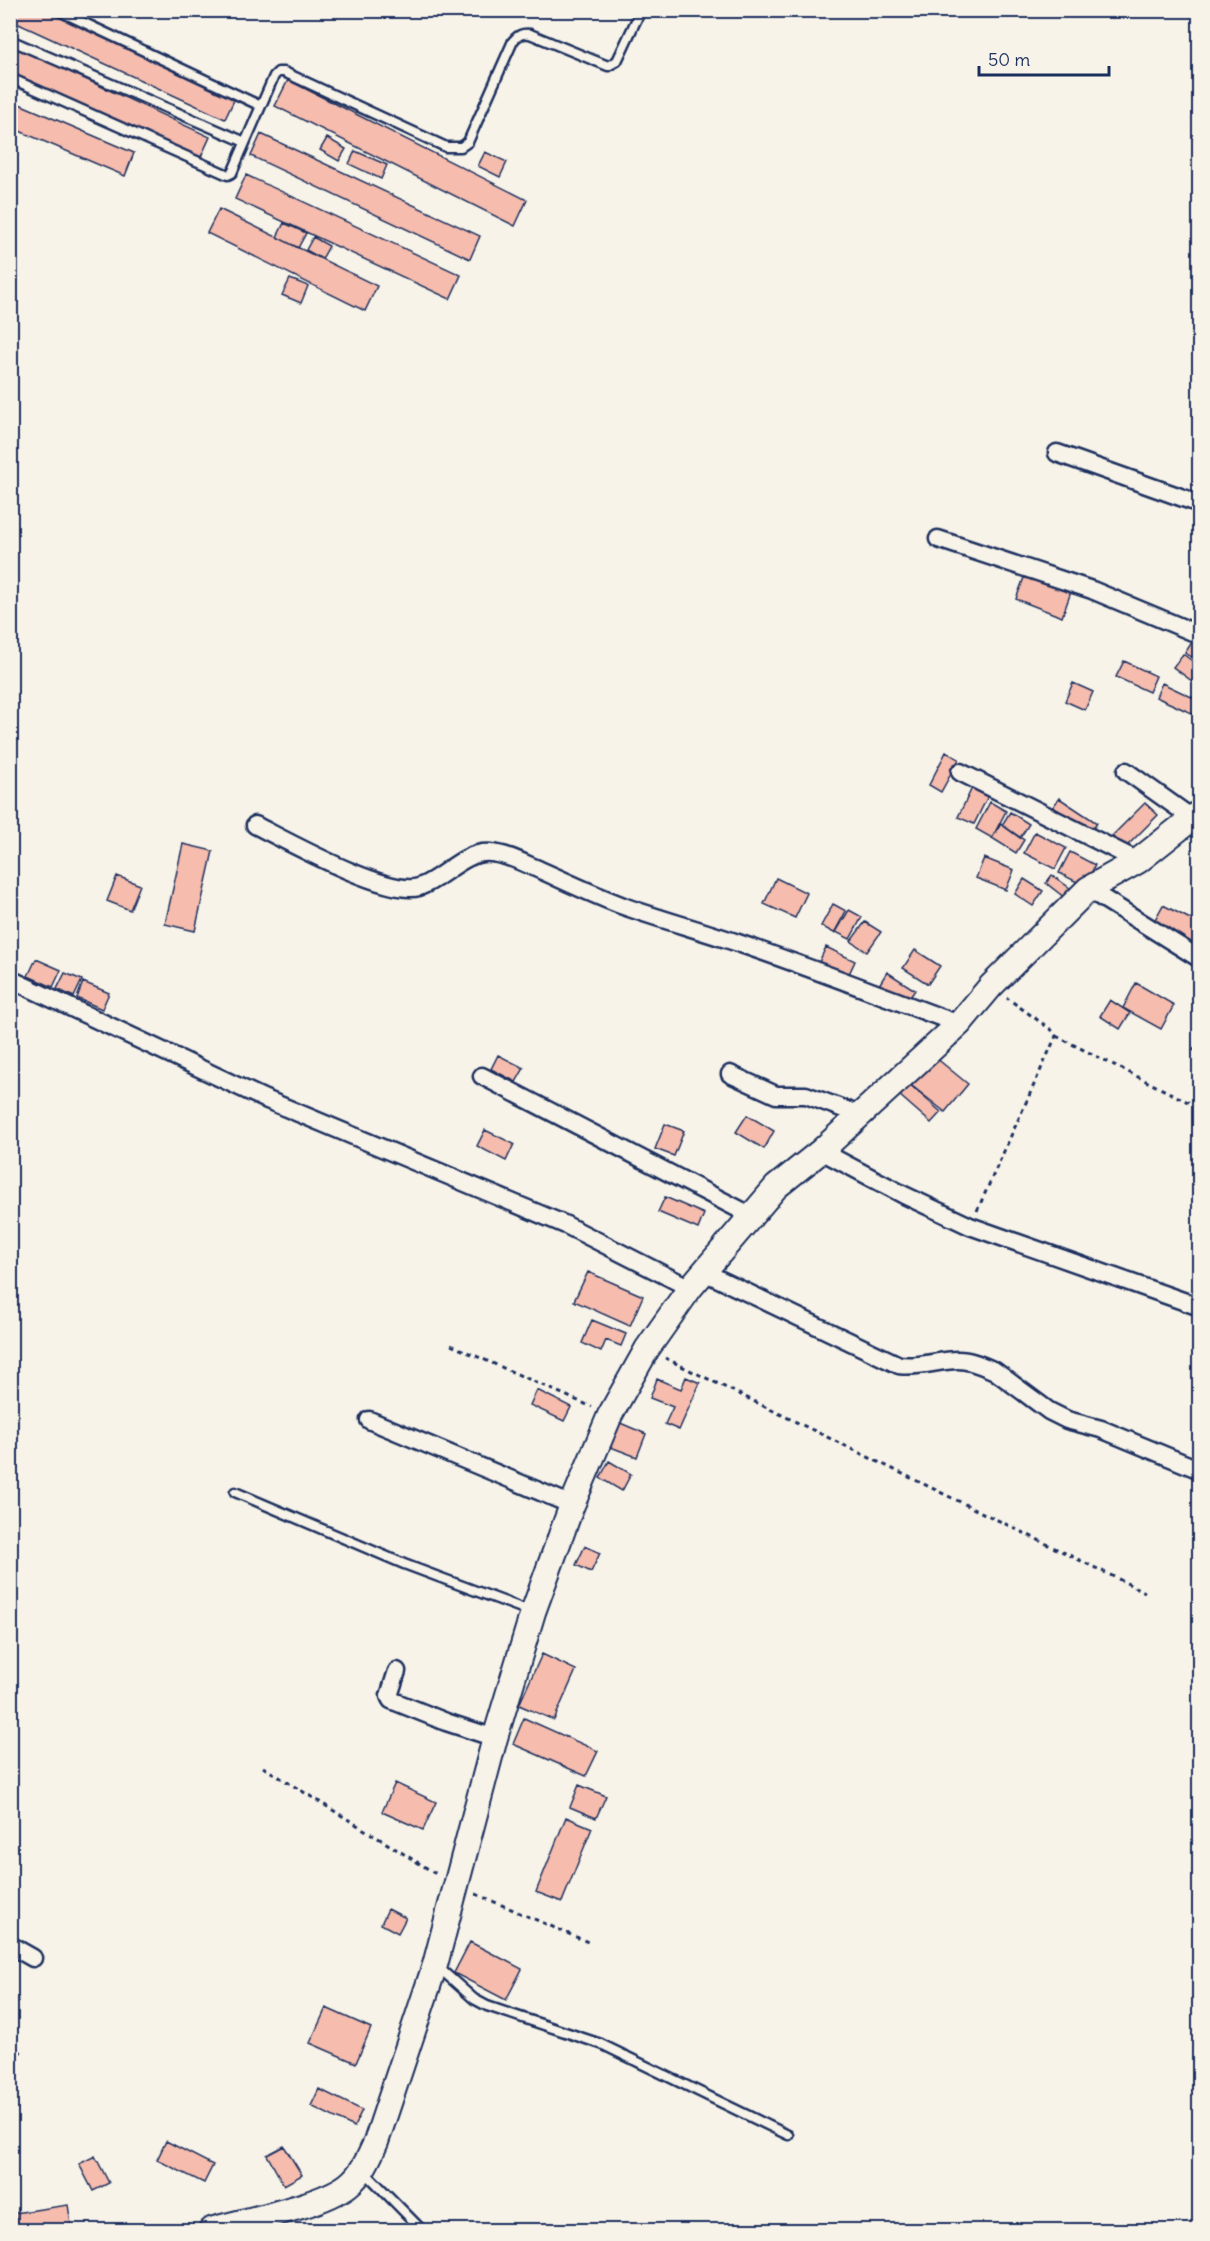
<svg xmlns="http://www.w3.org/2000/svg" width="1210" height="2241" font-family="Delius,sans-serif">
<rect width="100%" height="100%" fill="#f7f3e8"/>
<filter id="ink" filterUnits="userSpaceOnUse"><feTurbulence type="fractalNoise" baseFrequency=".0167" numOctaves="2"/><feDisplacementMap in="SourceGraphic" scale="12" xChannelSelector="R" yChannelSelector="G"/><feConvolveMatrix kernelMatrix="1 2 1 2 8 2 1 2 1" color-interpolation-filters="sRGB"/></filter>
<g filter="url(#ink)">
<path fill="#f6bcad" stroke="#1b2f5e" stroke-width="1.5" d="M 10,10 L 46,10 L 235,98 L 225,119 L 10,20 Z
M 10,44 L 210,137 L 199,161 L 10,73 Z
M 288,80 L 527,200 L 515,226 L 275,106 Z
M 10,100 L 134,153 L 125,176 L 10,127 Z
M 261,134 L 480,236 L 470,259 L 251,156 Z
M 327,138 L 346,149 L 339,161 L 320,150 Z
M 355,151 L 387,165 L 381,179 L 349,164 Z
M 485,152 L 507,162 L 500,177 L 478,166 Z
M 246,175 L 461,275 L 450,299 L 235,199 Z
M 219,209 L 377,286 L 365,311 L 207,233 Z
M 284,223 L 306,233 L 298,248 L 277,237 Z
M 313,237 L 329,246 L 322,259 L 306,250 Z
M 290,279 L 308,286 L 301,303 L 282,295 Z
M 1025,575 L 1071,592 L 1062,617 L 1016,599 Z
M 1194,639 L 1200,643 L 1200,662 L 1185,653 Z
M 1183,654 L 1200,667 L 1200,687 L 1173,667 Z
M 1124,661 L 1156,676 L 1149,692 L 1116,677 Z
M 1073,683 L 1093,692 L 1085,710 L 1065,701 Z
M 1162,683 L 1200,701 L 1200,717 L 1156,697 Z
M 946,752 L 959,759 L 941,792 L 929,785 Z
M 973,786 L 989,794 L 974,824 L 958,817 Z
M 1059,798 L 1097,823 L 1091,832 L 1053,807 Z
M 990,802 L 1006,811 L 992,838 L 976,829 Z
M 1145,803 L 1158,815 L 1125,848 L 1112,836 Z
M 1010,812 L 1029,824 L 1020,838 L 1002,825 Z
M 1001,824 L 1024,840 L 1016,853 L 992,838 Z
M 1035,832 L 1066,848 L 1055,869 L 1024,853 Z
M 183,844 L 213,851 L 195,931 L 165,924 Z
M 1070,852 L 1095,865 L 1085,886 L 1059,873 Z
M 984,858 L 1014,870 L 1006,890 L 976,878 Z
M 1052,875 L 1071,889 L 1065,898 L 1046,883 Z
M 117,876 L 140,885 L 130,910 L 107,901 Z
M 776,878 L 807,893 L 795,918 L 764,904 Z
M 1024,879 L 1043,891 L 1033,906 L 1015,894 Z
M 833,904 L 846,911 L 834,933 L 821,926 Z
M 1163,905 L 1200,924 L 1200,933 L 1193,946 L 1152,925 Z
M 849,910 L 862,917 L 850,939 L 836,932 Z
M 865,922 L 881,932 L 867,952 L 851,941 Z
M 10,933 L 17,937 L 10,949 Z
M 826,947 L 855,961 L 848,976 L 819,962 Z
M 915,950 L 940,966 L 928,984 L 903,968 Z
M 36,959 L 61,970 L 53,987 L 28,976 Z
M 887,972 L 915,990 L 907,1002 L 879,985 Z
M 65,973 L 82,980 L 74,997 L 57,989 Z
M 83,982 L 109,993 L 102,1009 L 77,998 Z
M 1136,983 L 1174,1005 L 1161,1029 L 1123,1008 Z
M 1110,1000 L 1130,1013 L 1120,1029 L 1100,1016 Z
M 1200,1039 L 1200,1054 L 1193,1050 Z
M 930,1053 L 968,1084 L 945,1112 L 907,1082 Z
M 498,1055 L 524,1068 L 516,1082 L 491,1069 Z
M 901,1077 L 941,1112 L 931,1123 L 891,1088 Z
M 747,1115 L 774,1131 L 764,1149 L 736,1132 Z
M 665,1124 L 684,1131 L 674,1156 L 655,1149 Z
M 485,1130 L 514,1144 L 506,1161 L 477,1146 Z
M 665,1197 L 704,1214 L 698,1229 L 658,1212 Z
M 588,1272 L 643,1296 L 630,1326 L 574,1301 Z
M 592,1320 L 626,1334 L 621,1346 L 606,1340 L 601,1352 L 582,1343 Z
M 686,1377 L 700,1383 L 679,1430 L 665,1424 L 673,1407 L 650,1398 L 657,1379 L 681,1389 Z
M 537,1390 L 571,1407 L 564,1421 L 530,1405 Z
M 618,1422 L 646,1434 L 637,1457 L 608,1446 Z
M 609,1461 L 631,1474 L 622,1491 L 600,1478 Z
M 585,1546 L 600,1553 L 591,1572 L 576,1565 Z
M 542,1654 L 576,1670 L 554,1720 L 519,1705 Z
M 524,1718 L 598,1751 L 586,1776 L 513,1744 Z
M 395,1783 L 436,1802 L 423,1830 L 382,1812 Z
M 579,1785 L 606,1796 L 596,1818 L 570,1807 Z
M 566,1817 L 592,1828 L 562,1902 L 536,1892 Z
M 388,1909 L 406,1918 L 398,1933 L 381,1924 Z
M 470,1942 L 522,1969 L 506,2000 L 454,1973 Z
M 326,2008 L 371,2028 L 356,2063 L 310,2043 Z
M 319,2089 L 362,2110 L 354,2127 L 311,2106 Z
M 166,2141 L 213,2165 L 204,2183 L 157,2160 Z
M 284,2146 L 302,2175 L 284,2185 L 267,2155 Z
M 95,2156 L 109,2183 L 93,2191 L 79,2164 Z
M 68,2205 L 72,2230 L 18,2230 L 15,2213 Z"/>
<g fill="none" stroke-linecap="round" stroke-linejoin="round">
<g stroke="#1b2f5e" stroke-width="13">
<path id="service" d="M 57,10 L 261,106
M 10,40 L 245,142
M 10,78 L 228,175 L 232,173 L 274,76 L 278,72 L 284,72 L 446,147 L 461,147 L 468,142 L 513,41 C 518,35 522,33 530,34 L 608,66 L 617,61 L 641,10
M 235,1492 L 404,1564 L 532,1612
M 438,1967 L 474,1999 L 487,2006 L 601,2044 L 788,2135
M 363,2170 L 422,2230"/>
</g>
<g stroke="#1b2f5e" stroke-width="21">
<path id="minor" d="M 1057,453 L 1200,504
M 938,539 L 1092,590 L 1200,635
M 1126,771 L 1192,818
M 960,772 L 1138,861
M 255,825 C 287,841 387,897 419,887 C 443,879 464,850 491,853 C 507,854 523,863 538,869 C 567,882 596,896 626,907 C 663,920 700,930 738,943 C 812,968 885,997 959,1024
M 1088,889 L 1200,959
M 10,979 L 265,1099 L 566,1225 L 690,1288
M 730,1074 L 776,1095 L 806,1095 L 860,1115
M 482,1076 L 752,1216
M 821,1151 L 904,1195 L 970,1226 L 1200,1307
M 704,1272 L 899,1365 C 919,1368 938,1360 958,1360 C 971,1360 983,1366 995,1371 L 1049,1411 L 1067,1420 L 1101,1429 L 1200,1470
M 369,1420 L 572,1505
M 397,1671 L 389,1696 L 391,1700 L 446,1722 L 495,1738
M 10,1945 L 33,1958"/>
</g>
<g stroke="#1b2f5e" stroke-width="28">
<path id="secondary" d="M 211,2230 C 246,2220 321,2206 348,2185 C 362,2174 369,2158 376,2142 L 435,1965 L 495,1738 L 533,1612 L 572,1505 L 610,1415 L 647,1349 L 690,1288 L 776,1187 L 821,1151 L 959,1024 L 991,986 L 1088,889 L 1138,861 L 1200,812"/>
</g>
<path stroke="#1b2f5e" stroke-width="3" stroke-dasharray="4.5 4.5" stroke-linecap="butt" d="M 1056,1036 L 1200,1108
M 977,1211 L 1056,1036 L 1053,1031 L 1007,998
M 451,1345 L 592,1407
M 665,1358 L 1145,1592
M 263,1767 L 438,1875
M 476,1894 L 590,1943
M 10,2046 L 22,2053"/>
<use href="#service" stroke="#f7f3e8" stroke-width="8"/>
<use href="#minor" stroke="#f7f3e8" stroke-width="16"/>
<use href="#secondary" stroke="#f7f3e8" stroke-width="24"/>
</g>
</g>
<rect width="1210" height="2241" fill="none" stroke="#f7f3e8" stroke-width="36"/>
<rect x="18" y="18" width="1174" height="2205" fill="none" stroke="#1b2f5e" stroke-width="2" filter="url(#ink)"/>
<path d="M979 66v9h130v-9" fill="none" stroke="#1b2f5e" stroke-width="3"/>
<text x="988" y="66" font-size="18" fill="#1b2f5e" stroke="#f7f3e8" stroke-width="4.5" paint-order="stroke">50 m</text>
</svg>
